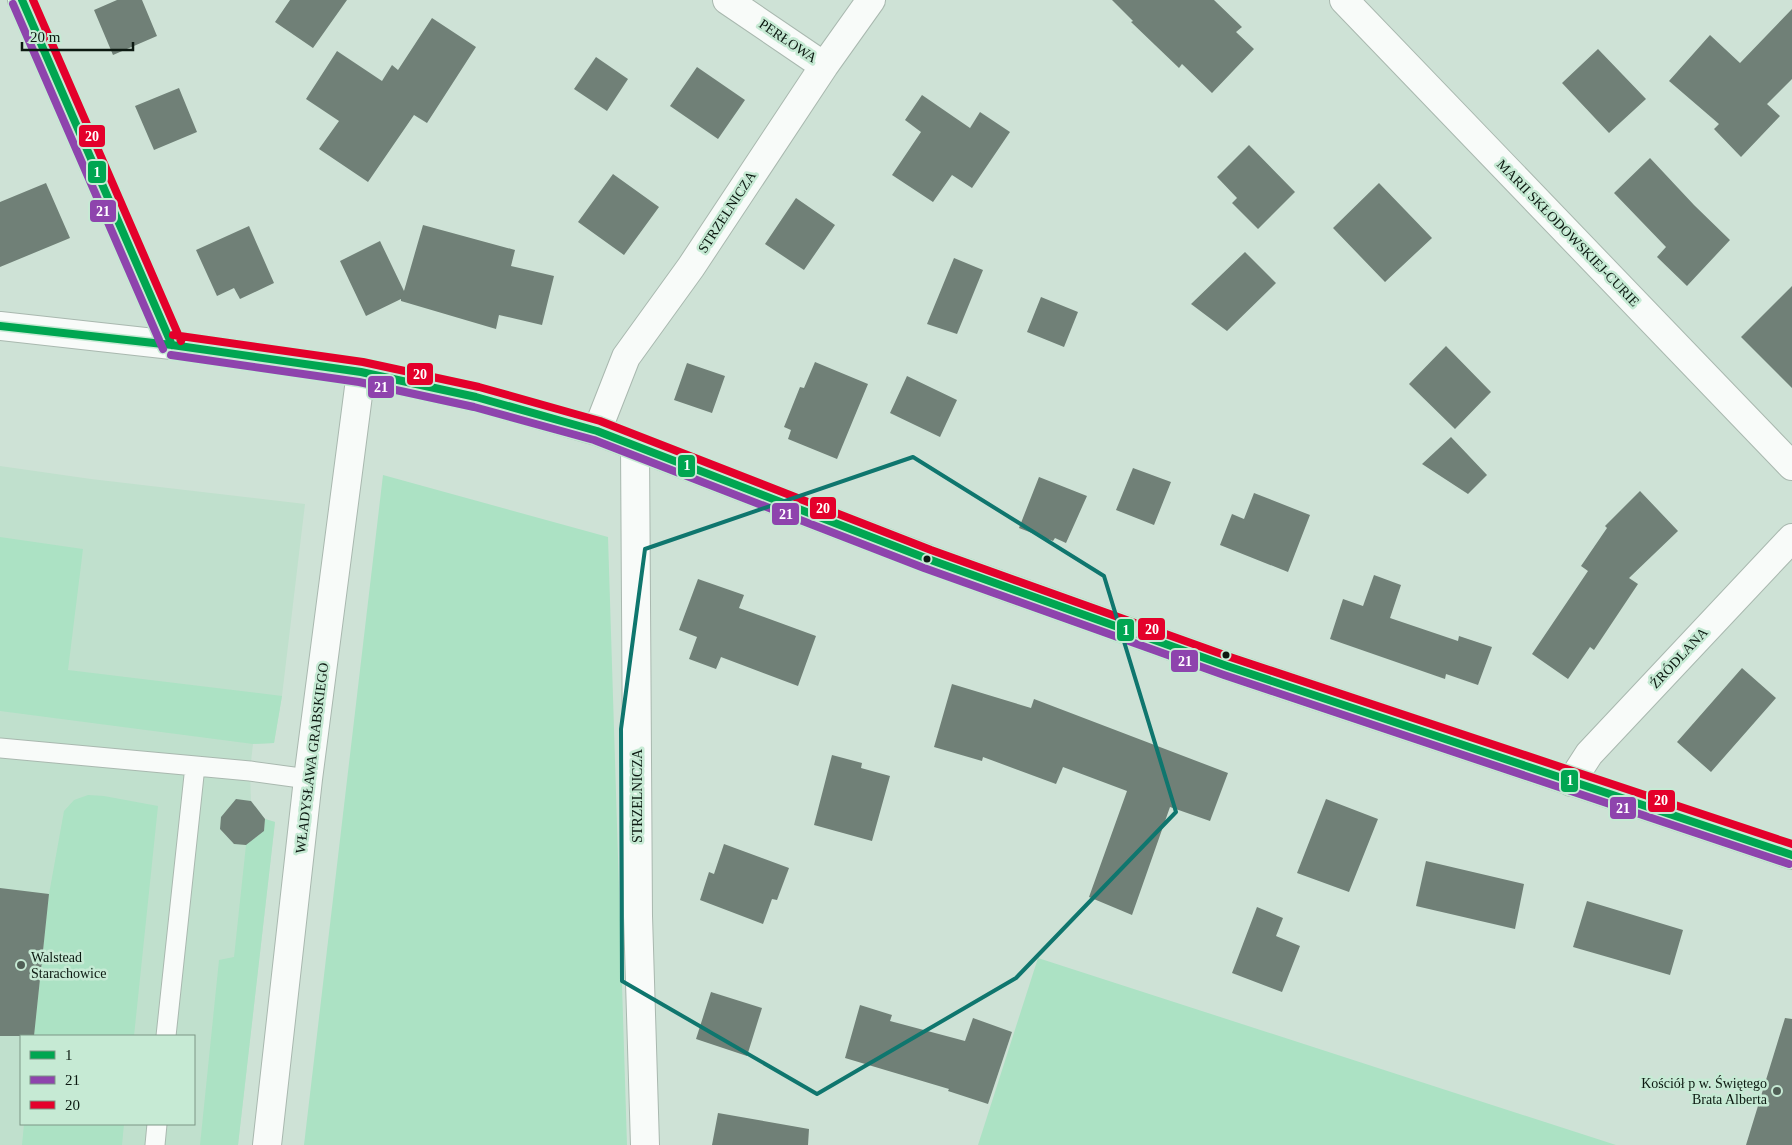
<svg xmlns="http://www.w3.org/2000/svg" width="1792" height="1145" font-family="'Times New Roman',serif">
<rect width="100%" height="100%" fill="#cee2d6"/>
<path fill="#c0e0cd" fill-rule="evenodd" d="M 0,466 L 91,479 L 305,504 L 282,696 L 274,743 L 253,744 L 250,771 L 251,801 L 265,819 L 275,822 L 238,1145 L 0,1145 ZM 21,1036 L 194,1036 L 194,1124 L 21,1124 Z"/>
<path fill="#ace2c4" d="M 383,475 L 608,537 L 627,1145 L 304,1145 Z
M 0,537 L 83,549 L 68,670 L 282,696 L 274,743 L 253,744 L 0,711 Z
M 88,795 L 104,796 L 158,806 L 134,1036 L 34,1036 L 49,894 L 64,811 L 74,800 Z
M 265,819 L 275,822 L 238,1145 L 200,1145 L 219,960 L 234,957 L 246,845 L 264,831 Z
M 1038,958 L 1616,1145 L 978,1145 Z
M 24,1124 L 124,1124 L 122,1145 L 22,1145 Z"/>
<path fill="#708077" d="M 117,0 L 142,0 L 157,36 L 113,55 L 94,10 Z
M 290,0 L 347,0 L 313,48 L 275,22 Z
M 1112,0 L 1214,0 L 1242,27 L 1236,32 L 1254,49 L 1212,93 L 1182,64 L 1179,68 L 1131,22 L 1133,21 Z
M 1792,9 L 1792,79 L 1767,104 L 1780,116 L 1741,157 L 1714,129 L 1719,124 L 1669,81 L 1710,35 L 1740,63 Z
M 432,18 L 476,47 L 427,123 L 414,115 L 368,182 L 319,149 L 339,121 L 306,99 L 337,51 L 382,81 L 392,65 L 398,70 Z
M 1598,49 L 1646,99 L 1609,133 L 1562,83 Z
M 596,57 L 628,79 L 607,111 L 574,89 Z
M 697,67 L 745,100 L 718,139 L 670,106 Z
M 179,88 L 197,132 L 154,150 L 135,106 Z
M 922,95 L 970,128 L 980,112 L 1010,132 L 972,188 L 952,175 L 933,202 L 892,175 L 921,132 L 905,120 Z
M 1249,145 L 1295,192 L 1258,229 L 1232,203 L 1237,198 L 1217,177 Z
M 1650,158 L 1694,205 L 1730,240 L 1687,286 L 1657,257 L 1666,247 L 1614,193 Z
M 613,174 L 659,207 L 624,255 L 578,222 Z
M 46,183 L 70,238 L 0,267 L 0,202 Z
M 1379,183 L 1432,238 L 1385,282 L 1333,228 Z
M 796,198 L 835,225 L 804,270 L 765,244 Z
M 423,225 L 515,250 L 511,266 L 554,276 L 542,325 L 499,315 L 496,329 L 401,301 L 401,299 L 366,316 L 340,261 L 380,241 L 404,291 Z
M 249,226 L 274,283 L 240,299 L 234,288 L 217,296 L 196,250 Z
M 1245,252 L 1276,283 L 1227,331 L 1191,304 Z
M 954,258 L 983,270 L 957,334 L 927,324 Z
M 1792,286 L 1792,388 L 1741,337 Z
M 1041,297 L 1078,312 L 1064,347 L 1027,332 Z
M 1446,346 L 1491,392 L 1455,429 L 1409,384 Z
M 815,362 L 868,384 L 837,459 L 788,439 L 791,430 L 784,427 L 800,387 L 804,388 Z
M 687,363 L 725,376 L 712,413 L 674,400 Z
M 907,376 L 957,400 L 940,437 L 890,413 Z
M 1451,437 L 1487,475 L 1468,494 L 1422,464 Z
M 1133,468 L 1171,482 L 1154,525 L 1116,510 Z
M 1039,477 L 1087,496 L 1066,543 L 1055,538 L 1053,541 L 1019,528 Z
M 1640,491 L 1678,531 L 1629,578 L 1638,584 L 1594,650 L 1590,647 L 1568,679 L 1532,654 L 1588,571 L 1581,566 L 1607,528 L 1605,526 Z
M 1254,493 L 1310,515 L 1288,572 L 1220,545 L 1232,514 L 1244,519 Z
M 1374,575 L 1401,585 L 1390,618 L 1458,641 L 1459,636 L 1492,647 L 1478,685 L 1446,674 L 1445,679 L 1330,639 L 1343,599 L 1363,606 Z
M 698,579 L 744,595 L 739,608 L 816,636 L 798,686 L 721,657 L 716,669 L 689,659 L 697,637 L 679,630 Z
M 1742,668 L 1776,698 L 1711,772 L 1677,742 Z
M 952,684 L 1031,708 L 1034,699 L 1228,773 L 1210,821 L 1170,807 L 1132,915 L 1089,897 L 1127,791 L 1063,767 L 1056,784 L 983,757 L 982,761 L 934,747 Z
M 832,755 L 862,763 L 861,768 L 890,776 L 872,841 L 814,825 Z
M 236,799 L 251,801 L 265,819 L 264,831 L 246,845 L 234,844 L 220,829 L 221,817 Z
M 1326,799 L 1378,819 L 1349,892 L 1297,873 Z
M 724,844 L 789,868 L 777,900 L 772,899 L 763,924 L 700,900 L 709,872 L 714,874 Z
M 1426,861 L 1524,884 L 1515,929 L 1416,906 Z
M 0,888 L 49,894 L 34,1036 L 0,1036 Z
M 1587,901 L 1683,930 L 1670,975 L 1573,947 Z
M 1257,907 L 1283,918 L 1276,936 L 1300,946 L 1282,992 L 1232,973 Z
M 711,992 L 762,1008 L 747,1056 L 696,1039 Z
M 860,1005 L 892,1015 L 890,1021 L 965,1041 L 973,1018 L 1012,1032 L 988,1104 L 948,1091 L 949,1089 L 845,1058 Z
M 1785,1018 L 1792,1019 L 1792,1145 L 1746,1145 Z
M 718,1113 L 809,1129 L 808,1145 L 712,1145 Z"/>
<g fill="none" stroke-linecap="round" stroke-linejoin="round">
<g stroke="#a9b8af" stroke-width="21">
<path id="service" d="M 0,748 L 250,771 L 308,779
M 166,1036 L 195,766
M 155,1145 L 157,1124"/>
</g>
<g stroke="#a9b8af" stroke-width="30">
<path id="minor" d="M 727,0 L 824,66
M 1344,0 L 1792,466
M 0,326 L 172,345
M 361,372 L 476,397 L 597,431 L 928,559 L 1227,666 L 1792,855
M 597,431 L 626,357 L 691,267 L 824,66 L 871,0
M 635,446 L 638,916 L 645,1145
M 1571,782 L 1589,754 L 1792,538"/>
</g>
<g stroke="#a9b8af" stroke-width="30">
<path id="tertiary" d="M 22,0 L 172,345 L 361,372 L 308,779 L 267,1145"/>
</g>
<use href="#service" stroke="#f8fbf9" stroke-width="19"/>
<use href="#minor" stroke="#f8fbf9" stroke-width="28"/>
<use href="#tertiary" stroke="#f8fbf9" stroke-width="28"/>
<g stroke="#c6ead4" stroke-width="11">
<path id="bus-1" d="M 22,0 L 172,345
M 0,326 L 172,345 L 361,372 L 476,397 L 597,431 L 928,559 L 1227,666 L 1792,855"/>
</g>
<g stroke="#c6ead4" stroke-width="11">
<path id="bus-2" d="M 13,4 L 163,349
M 171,355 L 359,382 L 474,407 L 594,440 L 924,568 L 1224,675 L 1789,864"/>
</g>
<g stroke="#c6ead4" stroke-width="11">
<path id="bus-3" d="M 33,0 L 181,341
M 173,335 L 363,362 L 479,387 L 600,421 L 931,550 L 1230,657 L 1792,844"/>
</g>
<use href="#bus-1" stroke="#00a651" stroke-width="8"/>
<use href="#bus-2" stroke="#8e44ad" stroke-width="8"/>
<use href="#bus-3" stroke="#e4002b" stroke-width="8"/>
</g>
<path fill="none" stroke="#0f766e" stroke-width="4" stroke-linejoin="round" d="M 913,457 L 1104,576 L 1176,812 L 1016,978 L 817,1094 L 622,981 L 621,729 L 645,549 Z"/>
<g fill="#0c1911" stroke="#c6ead4" stroke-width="2">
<circle cx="927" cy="559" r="4.5"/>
<circle cx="1226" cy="655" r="4.5"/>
</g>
<g fill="#505f56" stroke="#c6ead4" stroke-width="2">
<circle cx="21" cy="965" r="5"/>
<circle cx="1777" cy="1091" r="5"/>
</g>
<g text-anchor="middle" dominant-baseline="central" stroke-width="5" stroke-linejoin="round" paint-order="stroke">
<g font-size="14" fill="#0c1911" stroke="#c6ead4">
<text transform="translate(788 41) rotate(34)">PERŁOWA</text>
<text transform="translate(727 212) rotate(-57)">STRZELNICZA</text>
<text transform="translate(1568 233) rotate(46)">MARII SKŁODOWSKIEJ-CURIE</text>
<text transform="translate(1679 658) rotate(-47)">ŹRÓDLANA</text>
<text transform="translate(312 758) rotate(-83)">WŁADYSŁAWA GRABSKIEGO</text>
<text transform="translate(637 796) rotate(-90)">STRZELNICZA</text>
</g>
<g font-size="14" fill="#0c1911" stroke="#c6ead4" text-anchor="start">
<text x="31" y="957">Walstead<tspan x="31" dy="16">Starachowice</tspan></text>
<text x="1767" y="1083" text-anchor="end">Kościół p w. Świętego<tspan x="1767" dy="16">Brata Alberta</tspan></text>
</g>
</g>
<g stroke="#c6ead4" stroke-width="2">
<rect x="78" y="124" width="28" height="24" rx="5" fill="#e4002b"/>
<rect x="87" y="160" width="20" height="24" rx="5" fill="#00a651"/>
<rect x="89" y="199" width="28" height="24" rx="5" fill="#8e44ad"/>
<rect x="406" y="362" width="28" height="24" rx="5" fill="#e4002b"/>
<rect x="367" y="375" width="28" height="24" rx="5" fill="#8e44ad"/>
<rect x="677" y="454" width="19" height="24" rx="5" fill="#00a651"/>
<rect x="809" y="496" width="28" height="24" rx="5" fill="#e4002b"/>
<rect x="771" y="502" width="29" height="24" rx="5" fill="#8e44ad"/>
<rect x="1137" y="617" width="29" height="24" rx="5" fill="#e4002b"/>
<rect x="1116" y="618" width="19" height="24" rx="5" fill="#00a651"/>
<rect x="1170" y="649" width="29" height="24" rx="5" fill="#8e44ad"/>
<rect x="1560" y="769" width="19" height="24" rx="5" fill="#00a651"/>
<rect x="1647" y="789" width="29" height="24" rx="5" fill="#e4002b"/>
<rect x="1609" y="796" width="28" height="24" rx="5" fill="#8e44ad"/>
</g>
<g font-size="14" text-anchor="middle" font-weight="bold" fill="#fff">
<text x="92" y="141">20</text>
<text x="97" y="177">1</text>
<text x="103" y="216">21</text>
<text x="420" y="379">20</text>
<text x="381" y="392">21</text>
<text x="687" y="470">1</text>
<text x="823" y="513">20</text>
<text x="786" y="519">21</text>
<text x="1152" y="634">20</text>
<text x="1126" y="635">1</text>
<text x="1185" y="666">21</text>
<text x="1570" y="785">1</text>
<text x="1661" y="805">20</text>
<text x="1623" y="813">21</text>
</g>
<rect x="20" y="1035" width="175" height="90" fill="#c6ead4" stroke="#7c9686"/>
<rect x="30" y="1051" width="25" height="8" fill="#00a651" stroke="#7c9686"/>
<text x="65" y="1060" font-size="15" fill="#0c1911">1</text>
<rect x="30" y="1076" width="25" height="8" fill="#8e44ad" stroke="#7c9686"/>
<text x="65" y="1085" font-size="15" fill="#0c1911">21</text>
<rect x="30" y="1101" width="25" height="8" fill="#e4002b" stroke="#7c9686"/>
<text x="65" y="1110" font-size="15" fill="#0c1911">20</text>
<path d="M22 42v8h111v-8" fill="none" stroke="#0c1911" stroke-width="2.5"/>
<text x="30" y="42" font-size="15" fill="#0c1911" stroke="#c6ead4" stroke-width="4" paint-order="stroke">20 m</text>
</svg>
